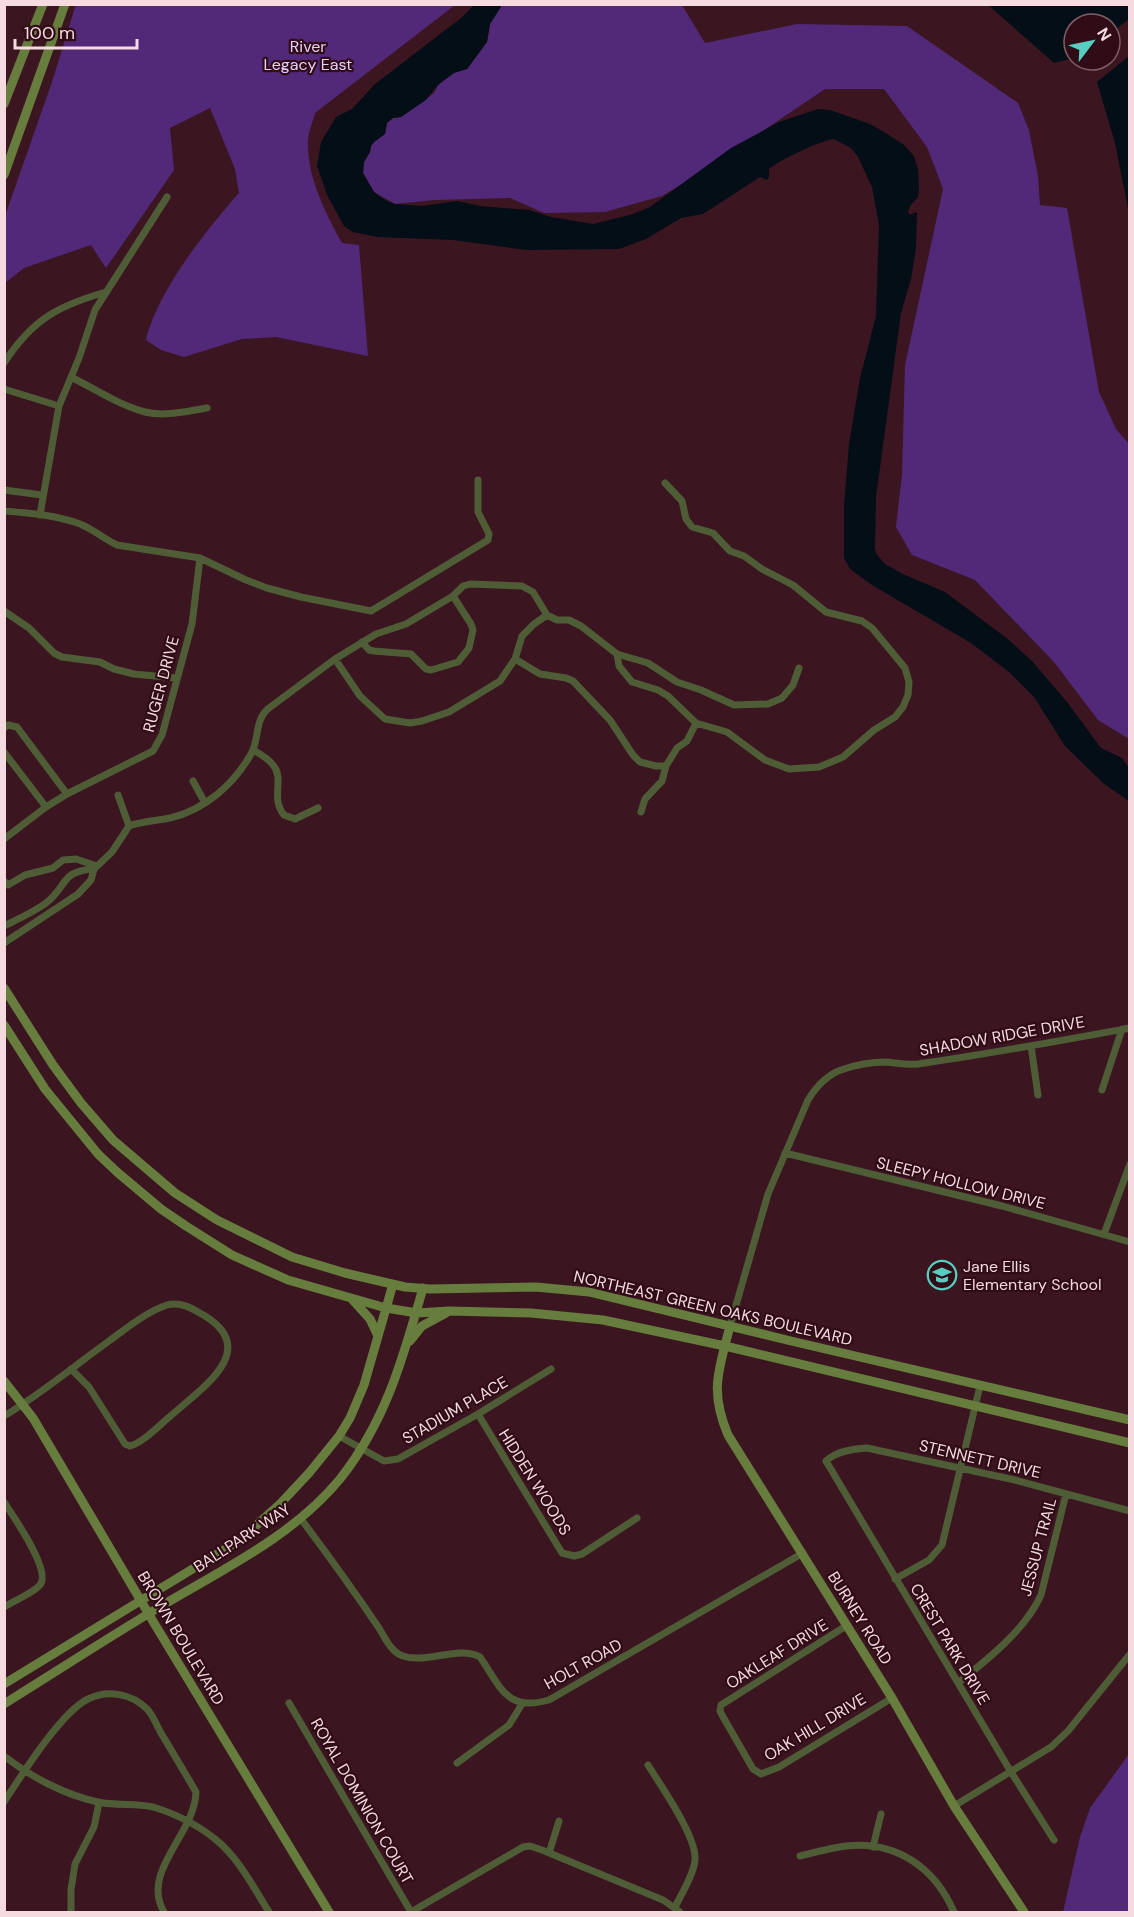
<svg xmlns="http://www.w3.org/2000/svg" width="1134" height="1917" font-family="'DM Sans',sans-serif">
<rect width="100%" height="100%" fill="#3b1620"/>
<path fill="#522879" d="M 76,4 L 455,5 L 315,113 C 313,122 308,132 308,141 C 307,177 325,212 342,243 L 359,245 L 368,356 L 276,337 L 242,339 L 184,357 L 161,350 L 146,340 C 157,292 206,230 239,193 L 235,169 L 210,108 L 170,128 L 174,170 L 106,268 L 91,245 L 24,268 L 5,283 L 5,216 L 52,82 Z
M 502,5 L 682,5 L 705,43 L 797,24 L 907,26 L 1018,103 L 1029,130 L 1038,176 L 1040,205 L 1067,208 L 1099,392 L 1116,429 L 1129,444 L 1129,739 L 1098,720 L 1054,662 L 975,580 L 912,555 L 896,527 L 902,474 L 905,365 L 943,189 L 927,147 L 884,89 L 825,89 L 699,174 L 662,196 L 605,212 L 544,213 L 510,198 L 435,200 L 395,204 L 374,192 L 363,173 L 364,162 L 370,152 L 371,146 L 374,142 L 385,134 L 387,123 L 393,118 L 401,117 L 434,93 L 438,85 L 454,72 L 467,69 L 487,42 L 490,24 Z
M 1129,1754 L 1129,1912 L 1063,1912 L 1080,1837 L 1090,1808 Z"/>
<path fill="#030e17" d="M 475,4 L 502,5 L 490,24 L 487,42 L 467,69 L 454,73 L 438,85 L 426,100 L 401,117 L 393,118 L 387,123 L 385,134 L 374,142 L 371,146 L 370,152 L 364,162 L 363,173 L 374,192 L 385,200 L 395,204 L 422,206 L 457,201 L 480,206 L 529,210 L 551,217 L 593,224 L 633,214 L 650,207 L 731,148 L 779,122 L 818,109 L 830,110 L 870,124 L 889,135 L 904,145 L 914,156 L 918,169 L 919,190 L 918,197 L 910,206 L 908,212 L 910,215 L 915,212 L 917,213 L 916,248 L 911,279 L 901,313 L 876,497 L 875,549 L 877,555 L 885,564 L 903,574 L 945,592 L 1009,640 L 1032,661 L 1067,702 L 1101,748 L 1122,758 L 1129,768 L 1129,801 L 1103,783 L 1065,746 L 1034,697 L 1009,672 L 971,643 L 872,585 L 850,569 L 844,558 L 844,506 L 849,444 L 860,378 L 876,316 L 879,225 L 872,187 L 858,157 L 851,148 L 834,139 C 821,140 778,161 769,169 L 769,177 L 767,180 L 760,177 L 703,214 L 681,218 L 646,239 L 619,249 L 526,250 L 453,240 L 378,237 L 353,232 L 344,226 L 327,195 L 317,166 L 321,142 L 336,117 L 352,109 L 375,84 L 461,18 Z
M 988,5 L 1129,5 L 1129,19 L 1110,34 L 1110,24 L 1074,24 L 1074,58 L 1054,63 Z
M 1129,56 L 1129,213 L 1115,143 L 1097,82 Z"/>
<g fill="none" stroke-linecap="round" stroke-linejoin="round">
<path stroke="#4f5d37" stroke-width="7" d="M 4,363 C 32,320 57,306 106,292
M 71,377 C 95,389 119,405 145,412 C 164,417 188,411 207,408
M 4,389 L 59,406
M 4,490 L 42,495
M 4,511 C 29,513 56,515 80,524 C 93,529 104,539 117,545 L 200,558 L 246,580 L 267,588 L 301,597 L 371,611 L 488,540 L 489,534 L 478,512 L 478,480
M 40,515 L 59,406 L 79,358 L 95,310 L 167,197
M 4,611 L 29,628 L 54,653 L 62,657 L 100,662 L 114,669 L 134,674 L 176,678
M 362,642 L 369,650 L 374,651 L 411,654 L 426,669 L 431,670 L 458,662 L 469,648 L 473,630 L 471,624 L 453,596
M 617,654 L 619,666 L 632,682 L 658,690 L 668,696 L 696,723 L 727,732 L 765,760 L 789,769 L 819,767 L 843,757 L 874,730 L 895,717 L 903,707 L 908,695 L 909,682 L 905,668 L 872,628 L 862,621 L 826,612 L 793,585 L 762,569 L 744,556 L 730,551 L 713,533 L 692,527 L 686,519 L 682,501 L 665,483
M 335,659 L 360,696 L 385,719 L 410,723 L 422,721 L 449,712 L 500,681 L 515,659 L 522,636 L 534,624 L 547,615
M 515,659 L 540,674 L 566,678 L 573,681 L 610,720 L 633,755 L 640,762 L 656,766 L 666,766
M 4,728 L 8,725 L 17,727 L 67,794
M 253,750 C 260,754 268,758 273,765 C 285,779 270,798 284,815 L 295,819 L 318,808
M 4,752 L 46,807
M 193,781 L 205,803
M 118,795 L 129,826
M 641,812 L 645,799 L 662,781 L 666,766 L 677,748 L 687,741 L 696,723
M 4,839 L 46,807 L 67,794 L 153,751 L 162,735 L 192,624 L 200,558
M 4,881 L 8,885 L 25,875 L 53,868 L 63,860 L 76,859 L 97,866
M 4,926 C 18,919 34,912 46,903 C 68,886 60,871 94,869
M 4,943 L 78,894 L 91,880 L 94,869 L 112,852 L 129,826 C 142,821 156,821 170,818 C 205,810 234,784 251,754 C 260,738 254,720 269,708 L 335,659 L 376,634 L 406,624 L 453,596 L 463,586 L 470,584 L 522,586 L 533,592 L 547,615 L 557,620 L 569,620 L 581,626 L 617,654 L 648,663 L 677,682 L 701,690 L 734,705 L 768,704 L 782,698 L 793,685 L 799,668
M 1031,1046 L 1038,1095
M 1102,1090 L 1122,1029
M 785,1153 L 1002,1206 L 1130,1242
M 1104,1234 L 1130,1164
M 730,1326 L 768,1194 L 808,1100 C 816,1087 827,1075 841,1070 C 855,1065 871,1062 886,1062 C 897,1063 907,1065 918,1064 C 989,1054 1059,1041 1130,1028
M 478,1414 L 562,1553 L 574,1556 L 582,1554 L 637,1518
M 4,1416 C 41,1394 74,1366 109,1341 C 127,1328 146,1312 167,1305 C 181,1301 193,1309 205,1316 C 260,1350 202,1388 174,1413 C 161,1423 146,1441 130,1446 L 125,1444 L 89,1387 L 71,1369
M 339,1436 L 384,1461 L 398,1459 L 478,1414 L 551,1369
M 4,1502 C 13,1516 52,1571 40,1585 C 32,1594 15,1600 4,1607
M 301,1519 C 328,1555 354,1591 379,1628 C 385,1638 391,1652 403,1656 C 426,1664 460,1645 480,1657 C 501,1687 506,1712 549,1700 L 803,1553
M 895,1579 L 929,1560 L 942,1545 L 980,1386
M 846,1626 L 721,1705 L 720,1711 L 722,1715 L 753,1769 L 761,1774 L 779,1767 L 892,1698
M 958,1683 C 987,1660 1026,1629 1041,1595 L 1066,1494
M 289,1703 L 411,1912 L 523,1847 L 530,1846 L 542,1850 L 663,1900 L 680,1912
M 4,1756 C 31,1777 65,1795 98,1802 C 116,1806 136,1803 153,1807 C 174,1813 198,1825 215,1839 C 239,1858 253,1887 269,1912
M 457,1763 L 509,1725 L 522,1704
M 648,1765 C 661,1786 697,1837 695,1860 C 694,1874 681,1895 675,1907
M 4,1802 C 21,1776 61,1712 88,1699 C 108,1689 132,1694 147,1709 C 153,1715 157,1726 161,1733 C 173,1753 185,1773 196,1792 C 195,1834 140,1872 164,1912
M 954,1806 L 1051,1747 L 1068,1731 L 1130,1654
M 1054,1840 L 1011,1772 L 826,1461 C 836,1451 853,1449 867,1448 L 1015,1480 L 1130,1511
M 873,1847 L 881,1814
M 549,1853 L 559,1821
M 800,1856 C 816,1852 831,1848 846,1846 C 896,1840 935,1868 954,1912
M 71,1912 L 71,1890 L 75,1864 L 94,1827 L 99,1803"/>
<path stroke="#677d3e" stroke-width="9" d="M 4,104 L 43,4
M 4,175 L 65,4
M 4,988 L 53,1065 L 81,1103 L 113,1140 L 175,1193 L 217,1220 L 292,1257 L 345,1273 L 405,1287 L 430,1289 L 536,1287 L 589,1292 L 791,1341 L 1130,1420
M 4,1025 L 45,1089 L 98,1154 L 117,1172 L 161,1209 L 186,1226 L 232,1255 L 288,1280 L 386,1308 L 417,1313 L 449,1311 L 531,1313 L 603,1320 L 725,1346 L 1130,1443
M 351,1298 L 370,1319 L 378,1336
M 730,1326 C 719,1370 709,1390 728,1435 L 892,1698 L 954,1806 L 1024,1912
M 410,1341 L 422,1326 L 446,1313
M 4,1381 L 33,1418 L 154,1623 L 329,1912
M 4,1684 L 240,1540 L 280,1504 L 309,1473 L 339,1436 L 350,1418 L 364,1385 L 393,1284
M 4,1704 C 57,1671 109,1637 163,1605 C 225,1568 293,1536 340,1479 C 386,1421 403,1358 423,1288"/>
</g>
<defs>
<g id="school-ring" transform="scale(1.5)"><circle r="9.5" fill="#300c17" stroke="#58cec0" stroke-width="1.5"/><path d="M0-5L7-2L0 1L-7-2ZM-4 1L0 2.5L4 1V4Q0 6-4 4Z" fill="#58cec0"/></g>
</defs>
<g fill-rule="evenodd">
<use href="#school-ring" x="942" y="1275"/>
</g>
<g text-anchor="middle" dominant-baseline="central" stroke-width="4.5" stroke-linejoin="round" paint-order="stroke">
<g font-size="16" fill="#e3cffd" stroke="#300c17">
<text x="308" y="46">River<tspan x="308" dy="18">Legacy East</tspan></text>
</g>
<g font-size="16" fill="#f5dadf" stroke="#300c17">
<text transform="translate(161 684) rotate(-75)">RUGER DRIVE</text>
<text transform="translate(1002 1036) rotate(-10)">SHADOW RIDGE DRIVE</text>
<text transform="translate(961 1183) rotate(14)">SLEEPY HOLLOW DRIVE</text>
<text transform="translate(713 1308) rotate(13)">NORTHEAST GREEN OAKS BOULEVARD</text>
<text transform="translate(455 1410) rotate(-30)">STADIUM PLACE</text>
<text transform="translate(980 1459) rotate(13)">STENNETT DRIVE</text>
<text transform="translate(535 1482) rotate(58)">HIDDEN WOODS</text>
<text transform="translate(242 1538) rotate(-33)">BALLPARK WAY</text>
<text transform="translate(1038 1547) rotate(-75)">JESSUP TRAIL</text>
<text transform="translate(860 1618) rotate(58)">BURNEY ROAD</text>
<text transform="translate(181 1638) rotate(59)">BROWN BOULEVARD</text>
<text transform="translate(950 1644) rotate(59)">CREST PARK DRIVE</text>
<text transform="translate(777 1654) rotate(-32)">OAKLEAF DRIVE</text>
<text transform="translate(583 1664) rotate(-29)">HOLT ROAD</text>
<text transform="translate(815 1727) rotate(-31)">OAK HILL DRIVE</text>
<text transform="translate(362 1801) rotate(60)">ROYAL DOMINION COURT</text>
</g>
<g font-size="16" fill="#f5dadf" stroke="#300c17" text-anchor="start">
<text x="963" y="1266">Jane Ellis<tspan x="963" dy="18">Elementary School</tspan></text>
</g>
</g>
<rect width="1134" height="1917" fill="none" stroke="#f5dadf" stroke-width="12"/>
<g transform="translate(1092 42) rotate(58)"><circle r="28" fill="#300c17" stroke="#7f5e67" stroke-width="1.5"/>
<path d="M0-4.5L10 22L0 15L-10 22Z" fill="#58cec0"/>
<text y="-9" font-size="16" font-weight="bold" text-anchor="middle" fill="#f5dadf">N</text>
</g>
<path d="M15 39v9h122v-9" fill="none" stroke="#f5dadf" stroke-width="3"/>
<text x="24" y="39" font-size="18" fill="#f5dadf" stroke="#300c17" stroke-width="4.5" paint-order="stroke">100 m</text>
</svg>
